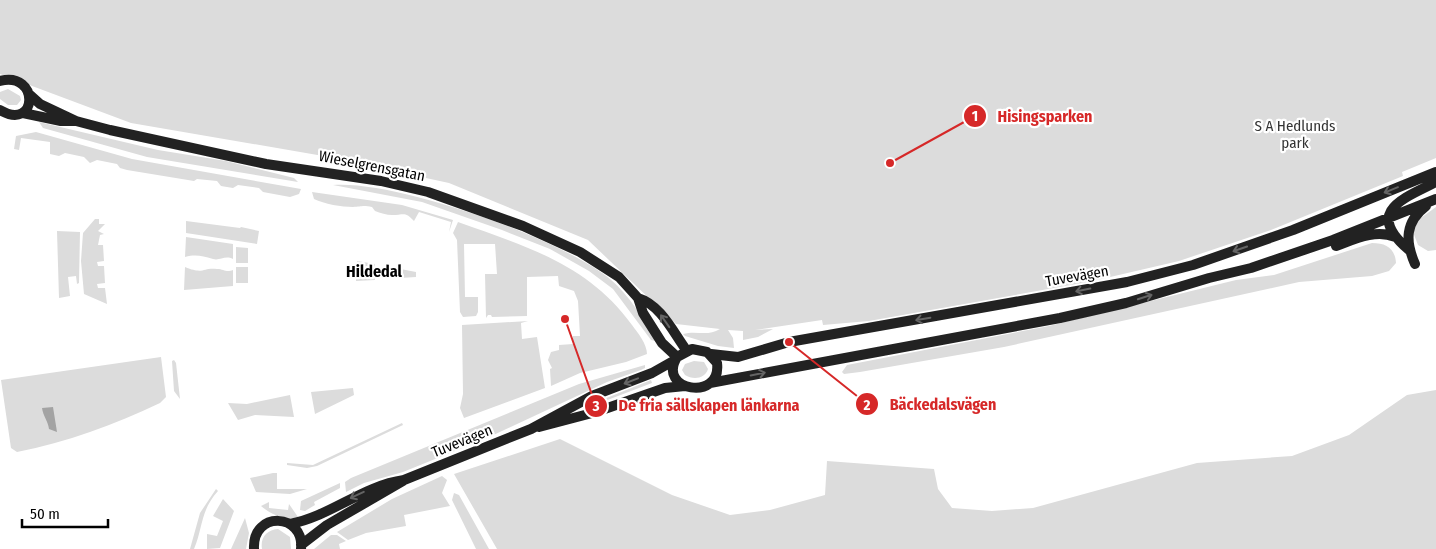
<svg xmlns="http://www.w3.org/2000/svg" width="1436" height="549" font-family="'Fira Sans Condensed',sans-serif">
<rect width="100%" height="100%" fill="#fff"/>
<path fill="#dcdcdc" d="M 0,0 L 1436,0 L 1436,158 L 1402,172 L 1403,176 L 1271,230 L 1179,261 L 1093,281 L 869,321 L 823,325 L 822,320 L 755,330 L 773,329 L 758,337 L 743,340 L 743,331 L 728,330 L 733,338 L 734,348 L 718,346 L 685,336 L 683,334 C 697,330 707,337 720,329 L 676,324 L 588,240 L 449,183 L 329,157 L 131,123 L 0,74 Z
M 8,89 L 20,96 L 21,100 L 17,105 L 8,105 L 0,99 L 0,92 Z
M 39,122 L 158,150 L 226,161 L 294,178 L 298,182 L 147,157 L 43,128 Z
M 36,132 L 132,159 L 301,189 L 299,194 L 290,197 L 263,192 L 259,188 L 238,185 L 233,188 L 221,186 L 217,181 L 197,179 L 194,181 L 127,170 L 120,168 L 117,164 L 97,160 L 90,163 L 84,157 L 65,153 L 59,156 L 50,154 L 50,142 L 21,138 L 19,150 L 14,149 L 16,136 Z
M 333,185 C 397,180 562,239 610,279 C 630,296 643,318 655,341 L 651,340 L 613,289 L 589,271 L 550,249 L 502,230 L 422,202 Z
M 312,192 L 402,205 L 453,220 L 449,232 L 451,222 L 419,212 L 414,221 C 405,211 404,215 392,215 C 387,215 380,213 375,211 L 372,207 C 362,205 361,207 353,207 C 342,207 324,204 314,199 Z
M 1436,207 L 1436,250 L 1428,251 L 1418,245 L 1413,232 L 1418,220 Z
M 95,219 L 99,219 L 99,224 L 105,224 L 98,231 L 104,234 L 100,235 L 98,245 L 103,245 L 104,261 L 97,262 L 98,266 L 104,266 L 105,283 L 97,284 L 98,288 L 105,288 L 107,304 L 84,294 L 81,261 L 83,233 Z
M 186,221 L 240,228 L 241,227 L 259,231 L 257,244 L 186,233 Z
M 458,222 C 525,246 588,264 632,325 C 638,333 647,344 647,354 L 626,362 L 580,373 L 551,386 L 550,369 L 552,368 L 548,360 L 551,352 L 559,350 L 559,345 L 573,344 L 573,336 L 580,336 L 578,301 L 574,291 L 559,286 L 558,276 L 527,277 L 527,316 L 492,317 L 491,315 L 488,315 L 486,318 L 485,274 L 497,274 L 495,244 L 464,244 L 465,297 L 478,297 L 478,312 L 476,316 L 463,317 L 460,312 L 457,240 L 453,233 Z
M 57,231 L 80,232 L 79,283 L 77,284 L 76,276 L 68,277 L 70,296 L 59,298 Z
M 186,237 L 233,244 L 233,259 C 225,255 220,261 213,259 C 202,256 196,254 185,257 Z
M 1372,243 C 1386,243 1395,248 1396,263 L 1389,271 L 1372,276 L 1299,282 L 1004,347 L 860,372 L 844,374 L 842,372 L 847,365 L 1049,326 L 1236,280 L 1274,275 Z
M 236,247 L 248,248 L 248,263 L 236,263 Z
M 357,261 L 375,264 L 375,280 L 356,281 Z
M 385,266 L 416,272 L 416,277 L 384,279 Z
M 185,267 C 204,275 203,267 217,269 C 224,269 226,273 233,270 L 233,286 L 184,290 Z
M 236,267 L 248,267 L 248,283 L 236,283 Z
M 528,321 L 521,323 L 522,339 L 537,337 L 545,388 L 464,418 L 460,408 L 463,394 L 462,325 Z
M 161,357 L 166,397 L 160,403 C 114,425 67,442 17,452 L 11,448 L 1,380 Z
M 174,360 L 176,363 L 180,399 L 174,391 L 172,361 Z
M 694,361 L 704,362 L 708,369 C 705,379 693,380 685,375 L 682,370 L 685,364 Z
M 645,365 L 645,368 L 641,370 L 607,382 L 487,438 L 403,472 L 364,483 L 346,492 L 345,482 L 351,478 L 579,384 Z
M 651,380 L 652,383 L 597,404 L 599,401 Z
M 353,388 L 354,395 L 315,414 L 311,392 Z
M 1436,390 L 1436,549 L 497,549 L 454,474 L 560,439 L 672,495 L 730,515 L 770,510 L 825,495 L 827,461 L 934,469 L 938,489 L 952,508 L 992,511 L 1033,508 L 1197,463 L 1292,456 L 1349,435 L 1407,395 Z
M 290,395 L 294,417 L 255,415 L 238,420 L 228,403 L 247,404 Z
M 402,423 L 403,425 L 317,466 L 307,468 L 287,465 L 287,463 L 313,465 Z
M 273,473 L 277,473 L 277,489 L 307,489 L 290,494 L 256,492 L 250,478 Z
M 442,476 L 447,480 L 442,493 L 450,506 L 404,515 L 406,526 L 366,533 L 348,540 L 337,532 L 392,499 Z
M 340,483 L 340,488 L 314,502 L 315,505 L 305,511 L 300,510 L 301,501 Z
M 216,489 L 218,491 C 200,511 203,528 194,549 L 190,549 L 200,513 Z
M 454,493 L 459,495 L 489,549 L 476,549 L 452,500 Z
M 223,499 L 234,511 L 220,548 L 207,549 L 207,534 L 217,536 L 223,521 L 213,516 Z
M 269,502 L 269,508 L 288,510 L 289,504 L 298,517 C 286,521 270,514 261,506 Z
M 245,518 L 249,533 L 246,549 L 231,549 Z
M 278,529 L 290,537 L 291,549 L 262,549 C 260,537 267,530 278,529 Z
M 331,535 L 337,535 L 346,541 L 339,544 L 340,549 L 314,549 Z"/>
<path fill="#a3a3a3" d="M 53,407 L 57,432 L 49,429 C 48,421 43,416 42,408 Z"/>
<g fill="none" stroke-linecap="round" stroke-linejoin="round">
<path stroke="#222" stroke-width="10" d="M 0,81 C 40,71 38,132 0,110
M 30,95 L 40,104 L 76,121 L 110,130 L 266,164 L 381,181 L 428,192 L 523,226 L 580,252 L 619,277 L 638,298 L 643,313 L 662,343 L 677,357
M 23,113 L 61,121 L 75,121
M 1336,246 C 1355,239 1376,229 1395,237
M 1409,250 C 1364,212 1402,199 1436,182
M 1415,264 C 1405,241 1405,222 1426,206
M 638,298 C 661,305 673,332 687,351
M 692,349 L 707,352 L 717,363 C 722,402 656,391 677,357 Z
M 711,354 L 738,357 L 789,342 L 1127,282 L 1193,265 L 1293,230 L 1436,172
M 710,383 L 1060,318 L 1126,303 L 1209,278 L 1251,268 L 1333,240 L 1436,199
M 539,427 L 596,412 L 665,388 L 685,386
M 290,524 C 331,516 362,486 404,480 L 531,429 L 592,396 L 652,373 L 675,360
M 301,545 L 327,525 L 403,481
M 254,549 C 252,510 305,513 301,549"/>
</g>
<defs><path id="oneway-shaft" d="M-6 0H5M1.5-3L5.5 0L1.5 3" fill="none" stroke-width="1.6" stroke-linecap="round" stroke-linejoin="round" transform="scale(1.25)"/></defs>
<g stroke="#646464">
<use href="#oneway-shaft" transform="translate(1391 190) rotate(158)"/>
<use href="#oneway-shaft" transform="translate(1240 249) rotate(161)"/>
<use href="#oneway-shaft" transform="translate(1083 290) rotate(169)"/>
<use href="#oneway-shaft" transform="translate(1145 297) rotate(-18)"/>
<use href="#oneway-shaft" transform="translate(923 319) rotate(170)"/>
<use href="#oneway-shaft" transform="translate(665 321) rotate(-125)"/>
<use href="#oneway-shaft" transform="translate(758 374) rotate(-11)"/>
<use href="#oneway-shaft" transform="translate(631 381) rotate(159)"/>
<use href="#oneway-shaft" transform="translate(357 495) rotate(155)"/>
</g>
<g text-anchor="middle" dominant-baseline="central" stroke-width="4.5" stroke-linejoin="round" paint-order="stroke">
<g font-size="15" fill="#333" stroke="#fff">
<text x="1295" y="126">S A Hedlunds<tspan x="1295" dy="17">park</tspan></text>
</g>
<g font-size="15" fill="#000" stroke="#fff">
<text transform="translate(372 166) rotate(11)">Wieselgrensgatan</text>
<text transform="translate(1077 276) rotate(-10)">Tuvevägen</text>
<text transform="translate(462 441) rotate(-22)">Tuvevägen</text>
</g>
<g font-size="16" font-weight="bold" fill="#000" stroke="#fff">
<text x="374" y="271">Hildedal</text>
</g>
</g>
<path fill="none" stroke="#d62828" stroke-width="2" d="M890 163L975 116M789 342L867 404M565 319L596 406"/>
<g fill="#d62828" stroke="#fff" stroke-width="2">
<circle cx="890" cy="163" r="5"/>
<circle cx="789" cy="342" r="5"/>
<circle cx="565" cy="319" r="5"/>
<circle cx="975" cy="116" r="12"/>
<circle cx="867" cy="404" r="12"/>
<circle cx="596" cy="406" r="12"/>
</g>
<g font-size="15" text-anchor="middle" font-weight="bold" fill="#fff">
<text x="975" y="121">1</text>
<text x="867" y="410">2</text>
<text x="596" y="411">3</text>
</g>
<g font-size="16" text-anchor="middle" font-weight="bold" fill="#d62828" stroke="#fff" stroke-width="4.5" stroke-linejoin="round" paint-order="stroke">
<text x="1045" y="122">Hisingsparken</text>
<text x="943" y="410">Bäckedalsvägen</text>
<text x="709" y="411">De fria sällskapen länkarna</text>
</g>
<path d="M22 519v8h86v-8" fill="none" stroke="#000000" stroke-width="2.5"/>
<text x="30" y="519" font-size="15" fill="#000000" stroke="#ffffff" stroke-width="4" paint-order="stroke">50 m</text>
</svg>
